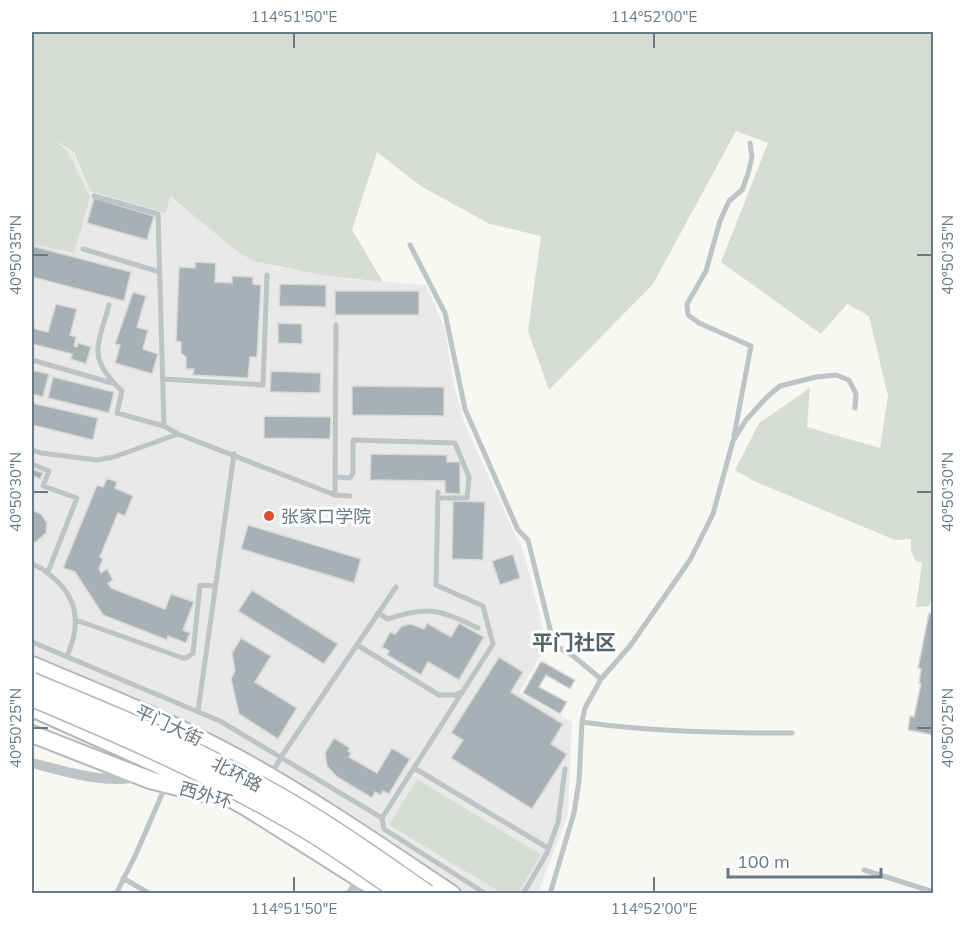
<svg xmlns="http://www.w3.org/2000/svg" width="965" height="925" font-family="Mulish,'Noto Sans SC',sans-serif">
<rect width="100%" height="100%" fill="#f7f7f4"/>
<path fill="#e8e9e8" d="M 32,130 L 73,152 L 90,191 L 166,212 L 169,196 L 210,229 L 253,261 L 278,267 L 360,280 L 426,285 L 445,329 L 454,385 L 465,425 L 524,553 L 542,624 L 546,647 L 519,693 L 572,722 L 568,814 L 538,893 L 462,893 L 419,865 L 32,660 Z"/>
<path fill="#d7dcd4" d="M 32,32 L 933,32 L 934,595 L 929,606 L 916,607 L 922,563 L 915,560 L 911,550 L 911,539 L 895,540 L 754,481 L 735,470 L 759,423 L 810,388 L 807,427 L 880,448 L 888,396 L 869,316 L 847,304 L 821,334 L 721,262 L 768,143 L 736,131 L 653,284 L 549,390 L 528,331 L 541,236 L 490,224 L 422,187 L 377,152 L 352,230 L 383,282 L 322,275 L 253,261 L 233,248 L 170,196 L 166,213 L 90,191 L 74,152 L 55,141 L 67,150 L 90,197 L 74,253 L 32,244 Z
M 417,779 L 541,855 L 518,893 L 502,893 L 389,825 Z"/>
<path fill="#a7b0b5" stroke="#d9d9d7" stroke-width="1.5" d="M 94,198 L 154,216 L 147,240 L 87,223 Z
M 32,246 L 131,272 L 124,301 L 32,277 Z
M 195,262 L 216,263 L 215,282 L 232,283 L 232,276 L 253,277 L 253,284 L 261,285 L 257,357 L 250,357 L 248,378 L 193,375 L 194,369 L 186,369 L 186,357 L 181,353 L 181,342 L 176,341 L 179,267 L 195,268 Z
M 280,284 L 326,285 L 326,307 L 279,306 Z
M 335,291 L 419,291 L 419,315 L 335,315 Z
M 133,292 L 146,296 L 137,327 L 148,330 L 143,349 L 158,354 L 152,374 L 115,363 L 120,345 L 115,344 Z
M 56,304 L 77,309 L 70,335 L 76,337 L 74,346 L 77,347 L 78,343 L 91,347 L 86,364 L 71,359 L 72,354 L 32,344 L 32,328 L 48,332 Z
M 278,323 L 302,324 L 302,344 L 278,343 Z
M 32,370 L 49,374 L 43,397 L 32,394 Z
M 271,371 L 321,373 L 320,393 L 270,392 Z
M 53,377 L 114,392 L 109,413 L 48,398 Z
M 352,386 L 444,387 L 444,416 L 352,415 Z
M 32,403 L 98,418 L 93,440 L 32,425 Z
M 264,416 L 331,417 L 330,439 L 264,438 Z
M 371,454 L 447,455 L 447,462 L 460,462 L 460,494 L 445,493 L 445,481 L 370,480 Z
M 32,469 L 43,473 L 40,479 L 34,476 L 32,483 Z
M 107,478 L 117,482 L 115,488 L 133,496 L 125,516 L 118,513 L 100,557 L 103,559 L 99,569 L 101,573 L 107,569 L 113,580 L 108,583 L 111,588 L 165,609 L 171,594 L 194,602 L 183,630 L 190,633 L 186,643 L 168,636 L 167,640 L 103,615 L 75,572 L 63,568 L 97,485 L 103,487 Z
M 453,501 L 485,502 L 483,560 L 452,559 Z
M 32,510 L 41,514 L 47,523 L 46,533 L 36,542 L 32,542 Z
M 248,525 L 361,559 L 354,583 L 241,549 Z
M 513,554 L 520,578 L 500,585 L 492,561 Z
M 252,590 L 338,644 L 324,664 L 238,611 Z
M 929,613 L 934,614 L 934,735 L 908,730 L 910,716 L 914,717 L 921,684 L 919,683 L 921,669 L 918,668 Z
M 427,623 L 451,637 L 459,623 L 484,637 L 459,680 L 428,662 L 421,675 L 387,655 L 389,651 L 382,647 L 390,632 L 395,634 L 402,626 L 411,624 L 424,629 Z
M 241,638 L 271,656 L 255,682 L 297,708 L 278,739 L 239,714 L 231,679 L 235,671 L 232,653 Z
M 499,657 L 523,672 L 511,692 L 563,724 L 551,744 L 567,754 L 532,809 L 451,758 L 463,740 L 451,733 Z
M 541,661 L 575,680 L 570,689 L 546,675 L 539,687 L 567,702 L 560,714 L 523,693 Z
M 334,738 L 350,748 L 348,751 L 351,753 L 349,757 L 377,773 L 392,748 L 410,759 L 389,794 L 383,791 L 381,795 L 375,792 L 372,798 L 337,777 L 327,766 L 325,753 Z"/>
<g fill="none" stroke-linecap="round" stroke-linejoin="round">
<g stroke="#b2b7bb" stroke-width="20">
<path id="primary" d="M 32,665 C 99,693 167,720 232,755 C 308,796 380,846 452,894
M 32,708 L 213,789 L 246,807 L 384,894
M 32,734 L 150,780 L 206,794"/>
</g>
<path stroke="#bec3c6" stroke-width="5" d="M 94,196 L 158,214 L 164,426
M 410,245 L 445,313 L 465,409 L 518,530 L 528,540 L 554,645 L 572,655 L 601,679 L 585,708 L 582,722 L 579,781 L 574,813 L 550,894
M 83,249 L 160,272
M 109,305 C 106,318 97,339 98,352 C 98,366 112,382 122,391 L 117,413 L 164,426 L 178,434 L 335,495 L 350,496
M 32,360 L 112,383
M 163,379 L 263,385 L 267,275
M 734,436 L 751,346 L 699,323 L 688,315 L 687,304 L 706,271 L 720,221 L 729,201 L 742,190 L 748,174 L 752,157 L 750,143
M 32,450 L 41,453 L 97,460 L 114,457 L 178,434
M 32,464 L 49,471 L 43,486 L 77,498 L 48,572
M 335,477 L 350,478 L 353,473 L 353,440 L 455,443 L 469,477 L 467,498 L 438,498
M 438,492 L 436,585 L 483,606 L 493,644 L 382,818 L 384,829 L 486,894
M 335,495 L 336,325
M 32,564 C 43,568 49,574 58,582 C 80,604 79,630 67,656
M 378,613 L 388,619 C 429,605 440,610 478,628
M 76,620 L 183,658 L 188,657 L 193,653 L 200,585 L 214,586
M 32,642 L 220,721 L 382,818
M 357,645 L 439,695 L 455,695 L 463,691
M 601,679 L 630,646 L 690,560 L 713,514 L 733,441 L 746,420 L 767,397 L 780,386 L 816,377 L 836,375 L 849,380 L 856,394 L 855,408
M 198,711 L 234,454
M 582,722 C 652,732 722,733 792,733
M 414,768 L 548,848
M 271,775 L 281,757 L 396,587
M 864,870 L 934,892
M 123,878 L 150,894
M 116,894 L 136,854 L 166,785
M 523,894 L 547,853 L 558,822 L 565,769"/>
<path stroke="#bec3c6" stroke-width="10" d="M 32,763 C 65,771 102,784 137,777
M 351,894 L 360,878"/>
<use href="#primary" stroke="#fff" stroke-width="16"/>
<g stroke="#b2b6b9" stroke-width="21" stroke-linecap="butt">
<path id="trunk-bridge" d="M 32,682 C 112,715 194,748 269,791 C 324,821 375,858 427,894
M 32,697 C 115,732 201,769 280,814 C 322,837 363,866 403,894"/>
</g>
<use href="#trunk-bridge" stroke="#fff" stroke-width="18"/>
</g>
<path fill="none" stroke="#677984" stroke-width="2" d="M 294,33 L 294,48M 654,33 L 654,48M 33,255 L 48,255M 917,255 L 932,255M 33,492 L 48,492M 917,492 L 932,492M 33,728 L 48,728M 917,728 L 932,728M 294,877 L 294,892M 654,877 L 654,892"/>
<circle fill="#de4d2e" stroke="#fff" stroke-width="2" cx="269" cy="516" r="6"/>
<g text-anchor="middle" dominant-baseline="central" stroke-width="6" stroke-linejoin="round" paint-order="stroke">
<g font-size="18" fill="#677984" stroke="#fff" text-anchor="start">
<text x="281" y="516">张家口学院</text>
</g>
<g font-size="18" fill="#677984" stroke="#fff">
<text transform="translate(169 725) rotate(25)">平门大街</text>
<text transform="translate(237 774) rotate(27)">北环路</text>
<text transform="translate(206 795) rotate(16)">西外环</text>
</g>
<g font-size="21" font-weight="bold" fill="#55626a" stroke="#fff">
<text x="574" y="642">平门社区</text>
</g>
</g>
<rect width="965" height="925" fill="none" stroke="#ffffff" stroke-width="66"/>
<path d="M728 868v9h153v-9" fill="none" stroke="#677984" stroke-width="3"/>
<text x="737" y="868" font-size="18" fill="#677984" stroke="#ffffff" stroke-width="4.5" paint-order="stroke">100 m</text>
<rect x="33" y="33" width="899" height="859" fill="none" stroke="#677984" stroke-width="2"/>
<g font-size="15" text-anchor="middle" fill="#677984">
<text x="294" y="22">114°51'50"E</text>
<text x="654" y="22">114°52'00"E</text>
<text transform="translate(16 255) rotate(-90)" y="5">40°50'35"N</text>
<text transform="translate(948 255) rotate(-90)" y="5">40°50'35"N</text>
<text transform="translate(16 492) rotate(-90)" y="5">40°50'30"N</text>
<text transform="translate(948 492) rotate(-90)" y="5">40°50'30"N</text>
<text transform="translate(16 728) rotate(-90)" y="5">40°50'25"N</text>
<text transform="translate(948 728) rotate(-90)" y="5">40°50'25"N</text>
<text x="294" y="914">114°51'50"E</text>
<text x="654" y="914">114°52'00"E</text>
</g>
</svg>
